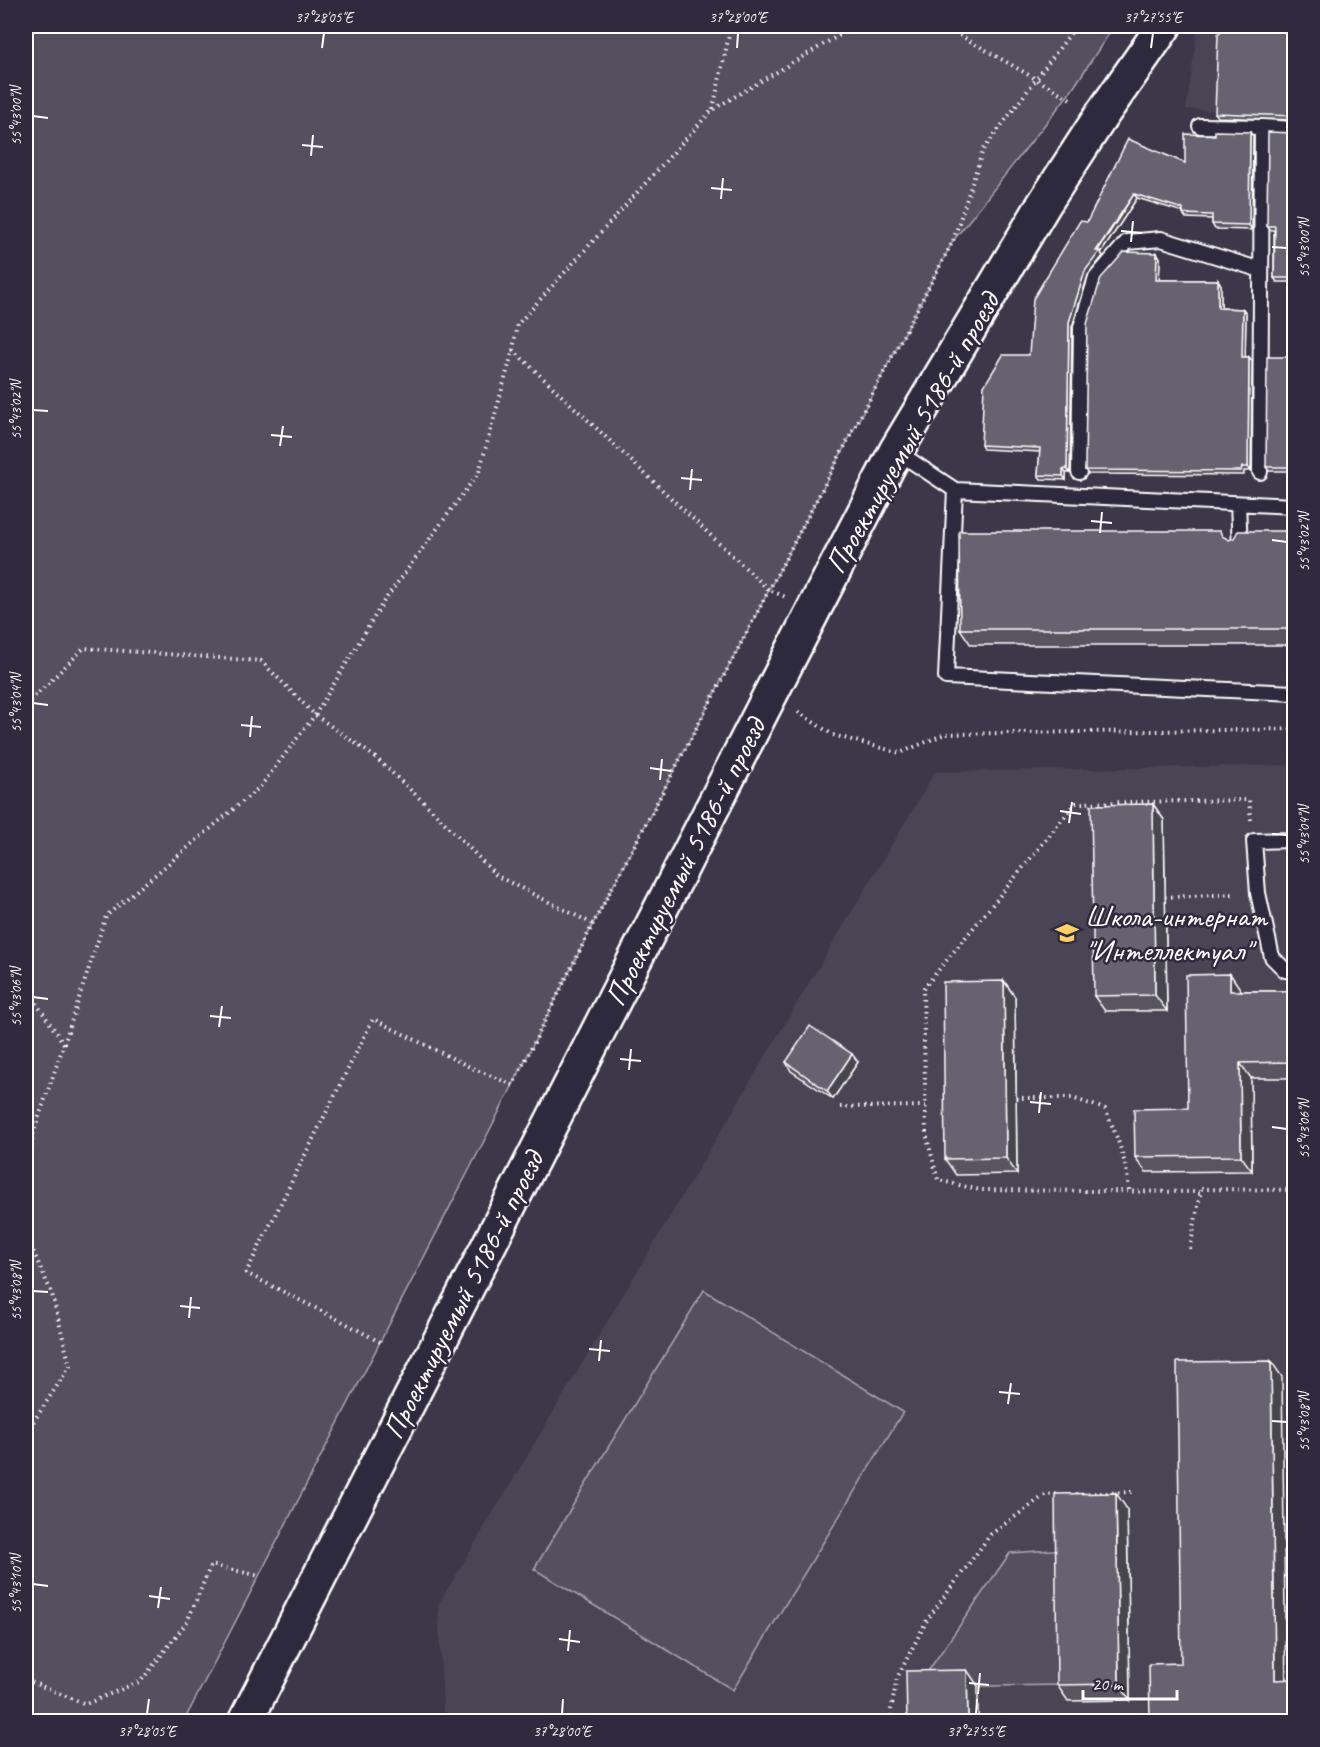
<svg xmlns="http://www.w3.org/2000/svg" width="1320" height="1747" font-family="Caveat,sans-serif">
<rect width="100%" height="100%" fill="#3c3749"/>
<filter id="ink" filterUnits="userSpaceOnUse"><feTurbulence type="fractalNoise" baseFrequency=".0167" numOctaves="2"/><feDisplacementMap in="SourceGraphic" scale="12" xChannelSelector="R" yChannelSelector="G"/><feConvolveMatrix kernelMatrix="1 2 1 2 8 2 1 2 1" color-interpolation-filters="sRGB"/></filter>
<g filter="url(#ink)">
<path fill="#494455" d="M 1198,26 L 1294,26 L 1294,116 L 1186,109 Z
M 1294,765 L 1294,1721 L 451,1721 L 443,1711 L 438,1605 L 935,772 Z"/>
<path fill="#555060" stroke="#aaa8b0" stroke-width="1.5" d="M 26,26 L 1114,26 L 1072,90 L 953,241 L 593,924 L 513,1085 L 184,1721 L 26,1721 Z
M 704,1290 L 903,1412 L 733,1690 L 534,1569 Z
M 1066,1549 L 1068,1685 L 917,1687 L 1010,1553 Z"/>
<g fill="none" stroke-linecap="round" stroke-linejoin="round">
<g stroke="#fff" stroke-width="18">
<path id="lane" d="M 1200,126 L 1262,127
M 896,451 L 955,490 L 1294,506
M 1079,472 L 1081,327 L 1096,278 L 1127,242 L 1161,239 L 1261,270
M 1260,472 L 1262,127 L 1294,129
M 955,490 L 946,677 L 1294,693
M 1238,504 L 1240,547
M 1294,840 L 1254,841 L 1258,893 L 1272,957 L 1285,970 L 1294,971"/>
</g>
<g stroke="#fff" stroke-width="38">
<path id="secondary" d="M 245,1722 L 814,609 L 896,451 L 1044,204 L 1101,116 L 1164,26"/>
</g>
<path stroke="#fff" stroke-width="4" stroke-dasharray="1.5 4.5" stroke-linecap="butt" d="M 944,26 L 1074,101
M 713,109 L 731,26
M 513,350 L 769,590 L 786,597
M 26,705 L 84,648 L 261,661 L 315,715 L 375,757 L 431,809 L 497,876 L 593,924
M 798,712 L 833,735 L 900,753 L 945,734 L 1294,729
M 1251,820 L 1249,800 L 1076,803 L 923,989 L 926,1134 L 938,1180 L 980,1190 L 1201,1192 L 1201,1189 L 1294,1190
M 1165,897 L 1236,894
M 26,988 L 64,1044 L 34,1131 L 26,1182
M 64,1044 L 106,916 L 260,787 L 315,715 L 384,601 L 479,472 L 513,350 L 517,325 L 712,110 L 855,26
M 1016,1098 L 1072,1098 L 1105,1109 C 1117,1136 1127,1161 1129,1191
M 840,1107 L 926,1106
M 26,1235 L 52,1294 L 70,1366 L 26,1433
M 1190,1249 L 1201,1190
M 380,1342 L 345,1323 L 246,1273 L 373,1019 L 472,1068 L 513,1085 L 593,924 L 953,241 L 983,150 L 1076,26
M 1076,1494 L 1132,1492
M 26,1680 L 86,1704 L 141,1681 L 187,1622 L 211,1565 L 260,1576
M 891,1722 L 891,1710 L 897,1678 L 927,1620 L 991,1534 L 1045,1495 L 1059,1494"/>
<use href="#lane" stroke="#2f2a3d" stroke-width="14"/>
<use href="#secondary" stroke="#2f2a3d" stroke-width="33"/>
</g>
<path fill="#585460" stroke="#fff" stroke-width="1.5" d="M 1294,26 L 1294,120 L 1218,117 L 1215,113 Z
M 1294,133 L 1294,282 L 1277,282 L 1274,278 L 1274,230 L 1270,230 L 1267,226 Z
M 1253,136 L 1252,230 L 1215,229 L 1212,224 L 1212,219 L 1186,218 L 1183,214 L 1183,212 L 1137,198 L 1101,253 L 1103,256 L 1088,275 L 1072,327 L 1070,473 L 1066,473 L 1066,480 L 1041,479 L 1038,475 L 1040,452 L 983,449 L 981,445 L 1029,355 L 1087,222 L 1185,163 Z
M 1157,253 L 1160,258 L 1159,280 L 1218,280 L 1221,285 L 1221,308 L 1243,309 L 1246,313 L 1245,357 L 1249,357 L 1252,361 L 1251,471 L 1244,471 L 1244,475 L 1088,474 L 1085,470 Z
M 1294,357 L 1294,471 L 1269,471 L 1266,467 Z
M 1294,531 L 1294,645 L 971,645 L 960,629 L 1225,538 L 1229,540 Z
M 1153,804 L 1164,820 L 1167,1011 L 1105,1011 L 1094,996 Z
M 1230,974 L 1241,991 L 1294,991 L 1294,1078 L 1251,1078 L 1252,1171 L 1146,1172 L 1135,1157 L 1188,1108 Z
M 1004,981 L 1015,997 L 1017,1174 L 956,1175 L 945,1159 Z
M 786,1062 L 858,1062 L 833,1099 L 791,1071 Z
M 1127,1509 L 1130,1700 L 1068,1701 L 1057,1685 Z"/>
<path fill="#47454e" stroke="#fff" stroke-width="1.5" d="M 1250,132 L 1253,136 L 1252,230 L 1249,225 Z
M 1134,194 L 1137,198 L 1101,253 L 1103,256 L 1088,275 L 1072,327 L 1070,473 L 1067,469 L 1069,322 L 1085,271 Z
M 1157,253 L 1160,258 L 1159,284 L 1156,280 Z
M 1218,280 L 1221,285 L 1221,313 L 1218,308 Z
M 1243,309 L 1246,313 L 1245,361 L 1242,357 Z
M 1249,357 L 1252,361 L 1251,471 L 1248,467 Z
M 1063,469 L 1066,473 L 1066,480 L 1063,476 Z
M 1153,804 L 1164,820 L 1167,1011 L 1155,995 Z
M 1230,974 L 1241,990 L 1242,1007 L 1230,991 Z
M 1004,981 L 1015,997 L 1017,1174 L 1006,1158 Z
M 852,1054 L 858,1062 L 833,1099 L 827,1091 Z
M 1240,1063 L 1251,1078 L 1252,1171 L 1241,1156 Z
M 1271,1361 L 1282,1377 L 1286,1696 L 1275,1680 Z
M 1116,1493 L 1127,1509 L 1130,1700 L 1119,1684 Z
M 967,1670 L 978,1686 L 978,1722 L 968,1722 Z"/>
<path fill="#666270" stroke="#fff" stroke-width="1.5" d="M 1226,26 L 1294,26 L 1294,117 L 1292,116 L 1215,113 L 1218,34 Z
M 1215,131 L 1250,132 L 1249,225 L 1212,224 L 1212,215 L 1183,214 L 1183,209 L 1134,194 L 1096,251 L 1100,251 L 1085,271 L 1069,322 L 1067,469 L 1063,469 L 1063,476 L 1038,475 L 1040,448 L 981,445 L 984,386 L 1003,355 L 1029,355 L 1033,299 L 1080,221 L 1087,222 L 1128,139 L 1185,163 L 1185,134 L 1215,135 Z
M 1268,132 L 1294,133 L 1294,278 L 1274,278 L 1275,226 L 1267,226 Z
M 1124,252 L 1157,253 L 1156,280 L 1218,280 L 1218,308 L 1243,309 L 1242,357 L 1249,357 L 1248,467 L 1242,467 L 1241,471 L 1085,470 L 1087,324 L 1101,278 Z
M 1267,357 L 1294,357 L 1294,467 L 1266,467 Z
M 959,531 L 1220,531 L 1222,536 L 1229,540 L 1234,538 L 1238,531 L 1294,531 L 1294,629 L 960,629 Z
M 1153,804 L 1155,995 L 1094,996 L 1091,805 Z
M 1230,974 L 1230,991 L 1294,991 L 1294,1062 L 1240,1063 L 1241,1156 L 1135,1157 L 1134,1109 L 1188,1108 L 1186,975 Z
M 1004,981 L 1006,1158 L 945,1159 L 943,982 Z
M 810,1026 L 852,1054 L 827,1091 L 786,1062 Z
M 1271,1361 L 1275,1680 L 1294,1679 L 1294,1722 L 1150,1722 L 1149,1664 L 1181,1663 L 1177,1362 Z
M 1116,1493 L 1119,1684 L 1057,1685 L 1055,1494 Z
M 967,1670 L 968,1722 L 907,1722 L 906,1671 Z"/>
</g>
<path fill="none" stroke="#fff" stroke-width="2" d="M 322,48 L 324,33M 737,48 L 738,33M 1151,48 L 1153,33M 33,116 L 48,118M 302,145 L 323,147M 311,156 L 313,135M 711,188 L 732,190M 721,199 L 723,178M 1121,231 L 1142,233M 1131,242 L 1133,221M 1272,247 L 1287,248M 33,410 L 48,411M 271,435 L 292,437M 280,446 L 283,426M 681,478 L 702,480M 690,490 L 692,469M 1091,521 L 1112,523M 1100,533 L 1102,512M 1272,540 L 1287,542M 33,703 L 48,705M 241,725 L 261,727M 250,737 L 252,716M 650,768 L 671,771M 660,780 L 662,759M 1060,811 L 1081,814M 1069,823 L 1072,802M 1272,834 L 1287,835M 33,997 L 48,999M 210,1016 L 231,1018M 219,1027 L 222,1006M 620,1059 L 641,1061M 629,1070 L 631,1049M 1030,1102 L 1051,1104M 1039,1113 L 1041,1092M 1272,1127 L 1287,1129M 33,1291 L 48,1292M 180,1306 L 200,1308M 189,1318 L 191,1297M 589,1349 L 610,1351M 599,1361 L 601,1340M 999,1392 L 1020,1394M 1008,1404 L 1011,1383M 1272,1421 L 1287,1422M 33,1584 L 48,1586M 149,1596 L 170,1599M 158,1608 L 161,1587M 559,1639 L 580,1642M 568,1651 L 570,1630M 969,1683 L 989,1685M 978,1694 L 980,1673M 147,1714 L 149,1699M 562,1714 L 563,1699M 976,1714 L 977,1699"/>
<defs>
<g id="school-bare" transform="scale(1.8)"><path d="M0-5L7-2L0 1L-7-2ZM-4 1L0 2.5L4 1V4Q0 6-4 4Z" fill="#ffd166" stroke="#2f2a3d" stroke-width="2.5" paint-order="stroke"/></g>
</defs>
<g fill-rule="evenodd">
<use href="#school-bare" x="1067" y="933"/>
</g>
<g text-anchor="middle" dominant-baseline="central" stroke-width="5" stroke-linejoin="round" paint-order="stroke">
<g font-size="30" fill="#fff" stroke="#2f2a3d">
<text transform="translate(912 433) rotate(-60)">Проектируемый 5186-й проезд</text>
<text transform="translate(685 862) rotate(-63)">Проектируемый 5186-й проезд</text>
<text transform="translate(463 1295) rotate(-63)">Проектируемый 5186-й проезд</text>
</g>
<g font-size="30" fill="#fff" stroke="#2f2a3d" text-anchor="start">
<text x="1085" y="916">Школа-интернат<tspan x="1085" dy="34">"Интеллектуал"</tspan></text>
</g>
</g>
<rect width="1320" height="1747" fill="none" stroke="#2f2a3d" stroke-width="66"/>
<path d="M1083 1690v9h94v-9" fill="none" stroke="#ffffff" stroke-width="3"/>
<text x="1092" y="1690" font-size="18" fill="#ffffff" stroke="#2f2a3d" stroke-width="4.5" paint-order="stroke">20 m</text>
<rect x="33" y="33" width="1254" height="1681" fill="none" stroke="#fff" stroke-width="2"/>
<g font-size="15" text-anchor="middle" fill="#fff">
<text x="324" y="22">37°28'05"E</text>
<text x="738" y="22">37°28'00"E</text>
<text x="1153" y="22">37°27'55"E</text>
<text transform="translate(16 116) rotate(-90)" y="5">55°43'00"N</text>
<text transform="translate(1304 248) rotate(-90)" y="5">55°43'00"N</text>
<text transform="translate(16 410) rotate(-90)" y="5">55°43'02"N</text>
<text transform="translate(1304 542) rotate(-90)" y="5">55°43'02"N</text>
<text transform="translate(16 703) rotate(-90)" y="5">55°43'04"N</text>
<text transform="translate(1304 835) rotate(-90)" y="5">55°43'04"N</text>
<text transform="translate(16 997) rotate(-90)" y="5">55°43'06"N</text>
<text transform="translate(1304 1129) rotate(-90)" y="5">55°43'06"N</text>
<text transform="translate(16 1291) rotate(-90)" y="5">55°43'08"N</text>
<text transform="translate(1304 1422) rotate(-90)" y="5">55°43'08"N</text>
<text transform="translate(16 1584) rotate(-90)" y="5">55°43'10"N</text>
<text x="147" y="1736">37°28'05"E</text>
<text x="562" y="1736">37°28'00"E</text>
<text x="976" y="1736">37°27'55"E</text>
</g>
</svg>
